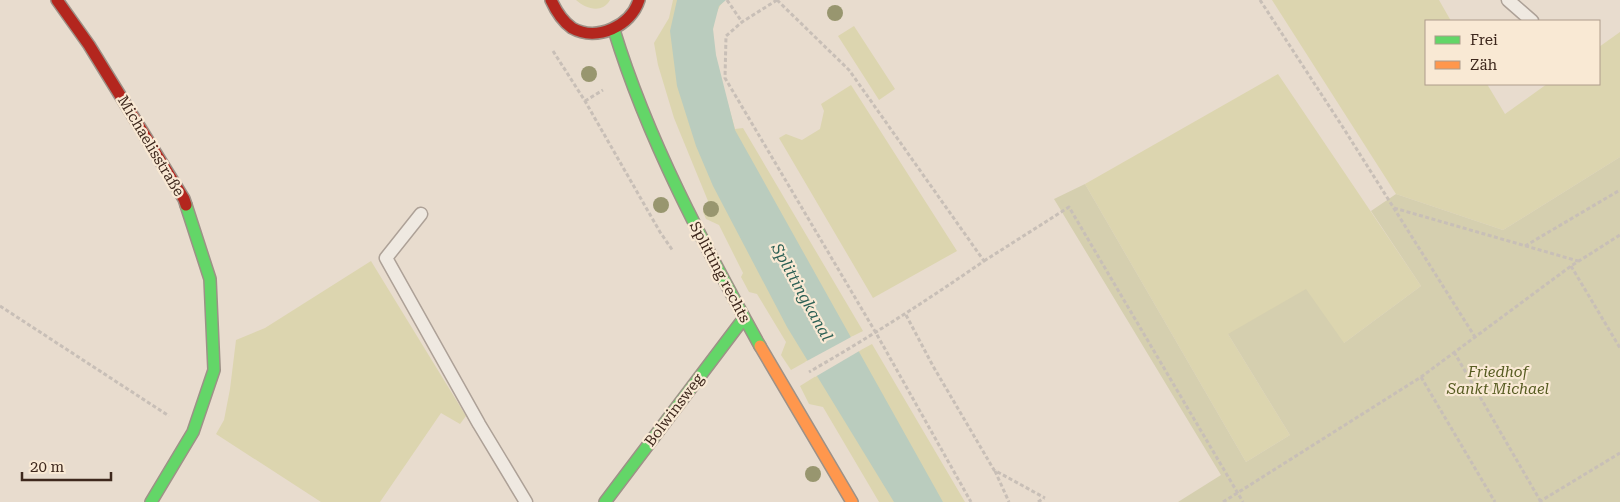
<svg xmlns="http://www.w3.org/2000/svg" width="1620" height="502" font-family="'Roboto Serif',serif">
<rect width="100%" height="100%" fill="#e8dcce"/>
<path fill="#dcd5af" d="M 576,0 L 610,0 C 602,14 586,9 576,0 Z
M 673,0 L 721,0 L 723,2 C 717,8 713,22 713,31 C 713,59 728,101 735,129 L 743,128 L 863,331 L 851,337 L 859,351 L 872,344 L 965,502 L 879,502 L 823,407 L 809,404 L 800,386 L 816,376 L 807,361 L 791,370 L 781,355 L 786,342 L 757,294 L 749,292 L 741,277 L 743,273 L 719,225 L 706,219 L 703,212 L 708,201 L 674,118 L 658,65 L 654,43 L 669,18 Z
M 1272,0 L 1439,0 L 1451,21 L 1426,21 L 1426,84 L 1487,84 L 1505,114 L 1547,84 L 1599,84 L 1599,47 L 1620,32 L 1620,157 L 1503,230 L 1396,194 Z
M 854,26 L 895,89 L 879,100 L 838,36 Z
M 1278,74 L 1421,286 L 1344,343 L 1228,334 L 1290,435 L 1246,462 L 1085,184 Z
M 851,85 L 957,251 L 873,298 L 779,138 L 786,134 L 802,140 L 820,129 L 824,111 L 821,104 Z
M 371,261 L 466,416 L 460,424 L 441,413 L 380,502 L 321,502 L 216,434 L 224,420 L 230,389 L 236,340 L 265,328 Z"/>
<path fill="#d5cfaf" d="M 1620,157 L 1620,502 L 1178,502 L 1221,475 L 1054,199 L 1085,184 L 1246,462 L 1290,435 L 1228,334 L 1306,289 L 1344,343 L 1421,286 L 1371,211 L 1396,194 L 1503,230 Z"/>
<path fill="#baccbe" d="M 677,0 L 726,0 L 719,6 L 713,29 L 716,55 L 735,130 L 943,502 L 894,502 L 787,327 L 713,186 L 696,146 L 677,86 L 670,31 Z"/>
<path fill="#e8dcce" d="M 853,336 L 861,350 L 815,377 L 805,362 Z"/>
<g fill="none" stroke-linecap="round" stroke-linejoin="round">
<g stroke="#ada197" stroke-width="15">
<path id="lane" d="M 1508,0 L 1532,21
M 421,214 L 386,258 L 479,424 L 526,502"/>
</g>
<g stroke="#9d9187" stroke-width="14">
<path id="fast" d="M 614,30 C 648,141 704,245 760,346
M 151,502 L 193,432 L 214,370 L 210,279 L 186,205
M 605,502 L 744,318"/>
</g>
<g stroke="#9d9187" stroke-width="14">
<path id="slow" d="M 760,346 L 852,502"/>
</g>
<g stroke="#9d9187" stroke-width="14">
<path id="jam" d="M 57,0 L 89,45 L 184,199 L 186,205
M 551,0 C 556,11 562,21 572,28 C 597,42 631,26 639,0"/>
</g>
<path stroke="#c8bfb7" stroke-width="3" stroke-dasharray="4 2.5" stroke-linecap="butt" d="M 727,0 L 742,22
M 777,0 L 849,70 L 984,261 C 926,301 870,337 809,372
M 777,0 L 742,22 L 726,36 L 725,78 L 876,333 L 971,502
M 1260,0 L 1344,129 L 1475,337
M 553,51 L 585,101 L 660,232 L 673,251
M 585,101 L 603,90
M 1394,208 L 1578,261
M 1525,246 L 1620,190
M 984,261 L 1069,207 L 1243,502
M 1571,266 L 1620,348
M 0,306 L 169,416
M 906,315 L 933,366 L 994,470 L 1045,498
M 1454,352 L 1541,502
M 1421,377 L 1495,502
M 995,471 L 1009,502
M 1038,502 L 1044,498
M 1223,502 L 1421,377 L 1571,266 L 1620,235
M 1539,502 L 1620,453"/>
<use href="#lane" stroke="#efe9e1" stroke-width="12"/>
<use href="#fast" stroke="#63d668" stroke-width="11"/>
<use href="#slow" stroke="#ff974d" stroke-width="11"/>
<use href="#jam" stroke="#b3261e" stroke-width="11"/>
</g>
<g fill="#98966f">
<circle cx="835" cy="13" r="8"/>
<circle cx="589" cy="74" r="8"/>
<circle cx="661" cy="205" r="8"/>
<circle cx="711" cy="209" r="8"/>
<circle cx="813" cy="474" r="8"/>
</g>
<g text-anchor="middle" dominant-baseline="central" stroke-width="4.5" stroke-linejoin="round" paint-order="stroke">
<g font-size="15" fill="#3e281d" stroke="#f9e9d4">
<text transform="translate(151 146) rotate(59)">Michaelisstraße</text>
<text transform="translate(720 272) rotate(62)">Splitting rechts</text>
<text transform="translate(674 410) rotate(-53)">Bolwinsweg</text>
</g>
<g font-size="15" font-style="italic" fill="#575c22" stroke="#f9e9d4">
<text x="1498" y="372">Friedhof<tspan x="1498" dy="17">Sankt Michael</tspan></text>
</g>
<g font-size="16" font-style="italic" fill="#2b5f54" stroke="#f9e9d4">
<text transform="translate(802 292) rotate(61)">Splittingkanal</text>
</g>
</g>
<rect x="1425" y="20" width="175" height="65" fill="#f9e9d4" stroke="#ae9c8b"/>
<rect x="1435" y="36" width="25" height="8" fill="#63d668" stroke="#ae9c8b"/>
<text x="1470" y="45" font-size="15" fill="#3e281d">Frei</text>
<rect x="1435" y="61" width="25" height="8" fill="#ff974d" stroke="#ae9c8b"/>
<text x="1470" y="70" font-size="15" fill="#3e281d">Zäh</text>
<path d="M22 472v8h89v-8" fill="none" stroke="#3e281d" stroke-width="2.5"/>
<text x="30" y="472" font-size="15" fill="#3e281d" stroke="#f9e9d4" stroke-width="4" paint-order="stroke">20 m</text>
</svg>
